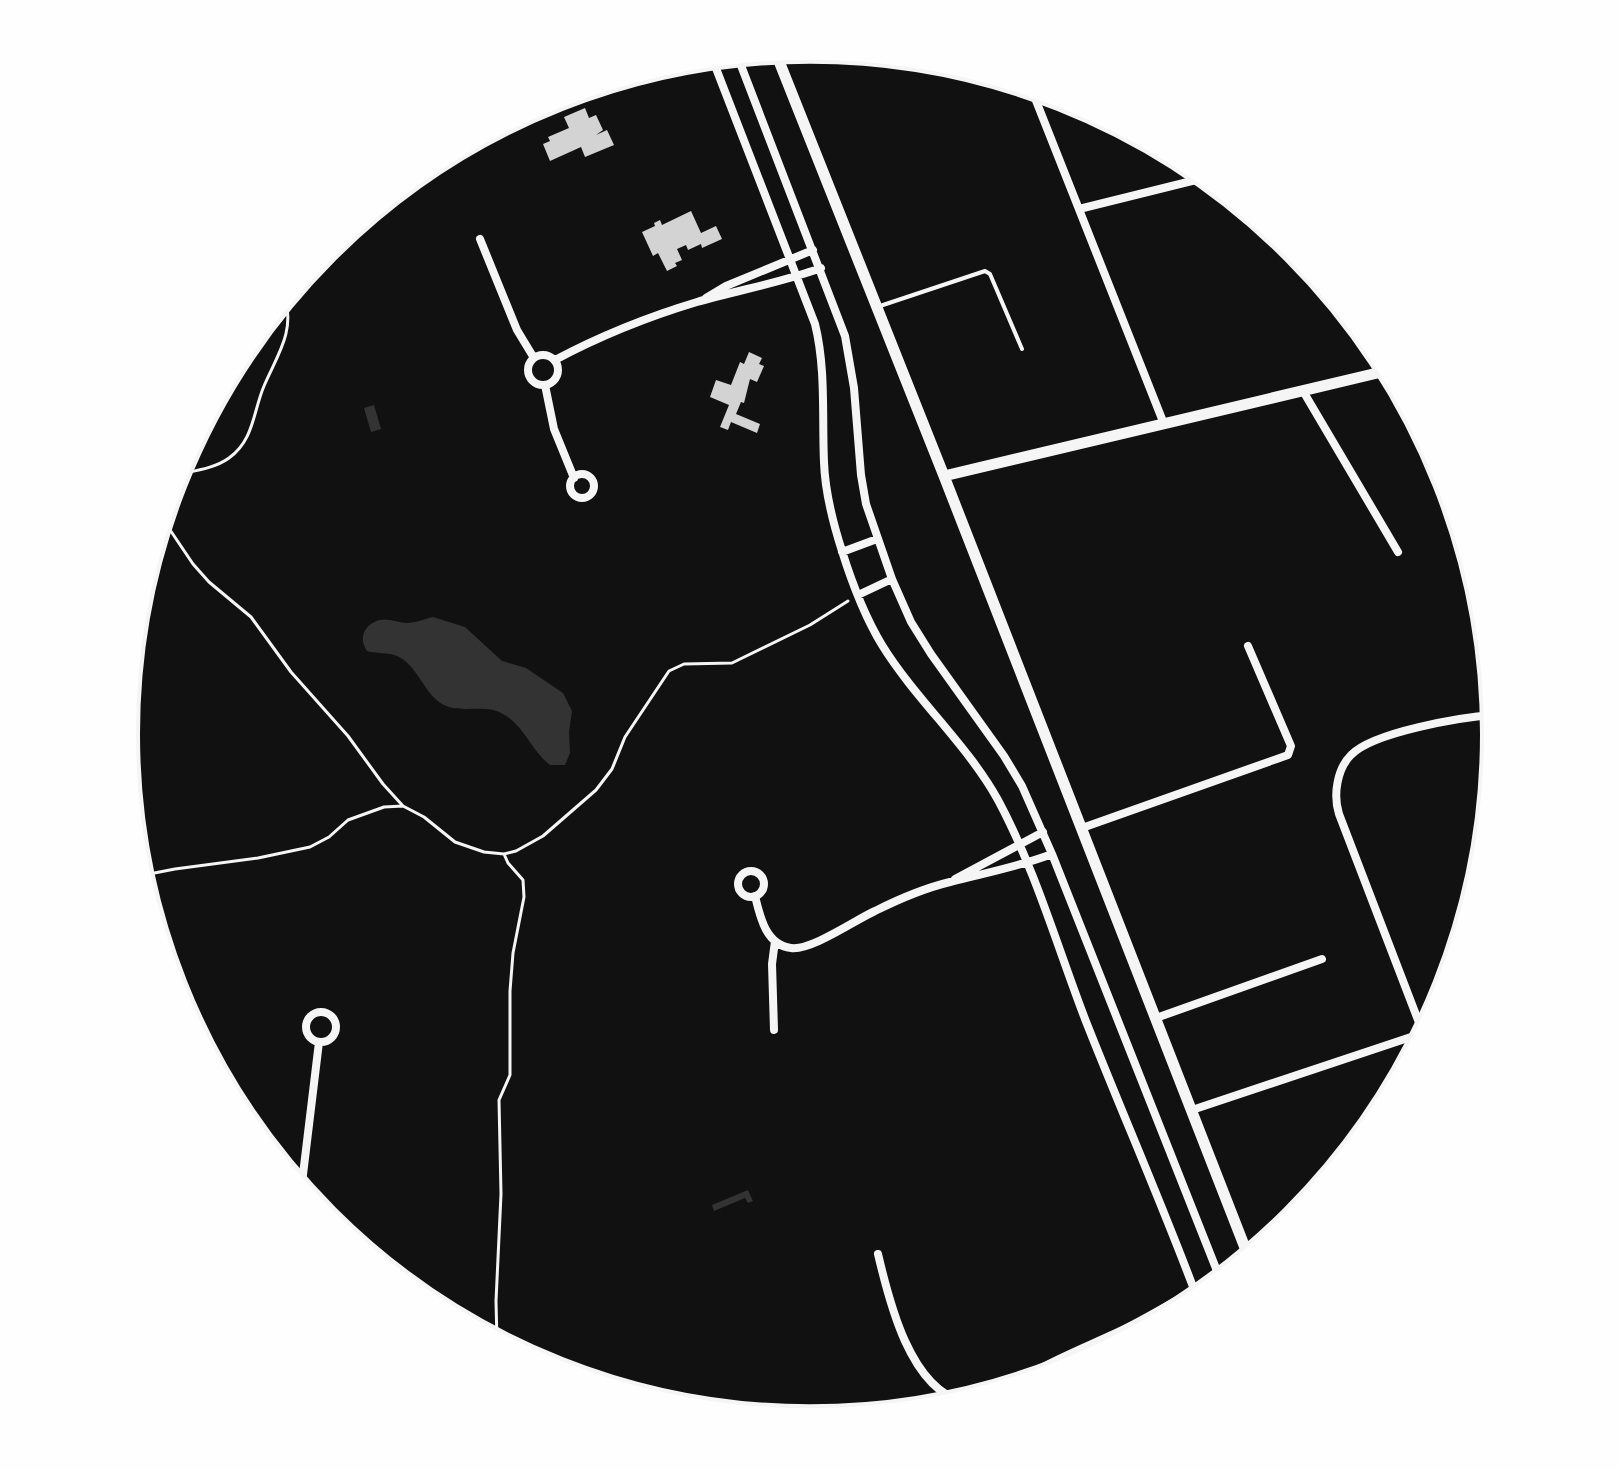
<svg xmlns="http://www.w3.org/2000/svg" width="1620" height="1469" font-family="Roboto,sans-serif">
<rect width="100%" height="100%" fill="#111"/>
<path fill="#333" d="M 374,405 L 381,429 L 371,432 L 364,408 Z
M 433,617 L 465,627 L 502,661 L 526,668 L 563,693 L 572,711 L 569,732 L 570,753 L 565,765 L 550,765 C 530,750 523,722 499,712 C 480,704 456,715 439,702 C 423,690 416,664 397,656 C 388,652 377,654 367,651 C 358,638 364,625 379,620 C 388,618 397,622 406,623 C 415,623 425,619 433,617 Z
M 748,1190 L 753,1201 L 748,1203 L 745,1198 L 714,1211 L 712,1205 Z"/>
<path fill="#d3d3d3" d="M 585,108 L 589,118 L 596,115 L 603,130 L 596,135 L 607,130 L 614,145 L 585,157 L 581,147 L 550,161 L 543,144 L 550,141 L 548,137 L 569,128 L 564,117 Z
M 691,211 L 701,233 L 716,226 L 722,239 L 702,248 L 701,244 L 688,250 L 686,245 L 677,249 L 682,260 L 675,263 L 677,266 L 667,271 L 658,253 L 653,256 L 642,232 L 655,226 L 654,223 L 660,220 L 662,225 Z
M 749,352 L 762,358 L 759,364 L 764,366 L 757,382 L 750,379 L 744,403 L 741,402 L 736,414 L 760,424 L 757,433 L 731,422 L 728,430 L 720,427 L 729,405 L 710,397 L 716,380 L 731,385 L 740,362 L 744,364 Z"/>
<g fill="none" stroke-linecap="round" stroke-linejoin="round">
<path stroke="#f5f5f5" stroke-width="3" d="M 175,475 C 192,471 214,469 229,458 C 254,440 253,412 264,386 C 277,355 295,333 285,297
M 162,518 L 193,564 L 209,582 L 251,617 L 291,672 L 348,736 L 383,784 L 403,806
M 139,876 L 175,869 L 258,858 L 310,847 L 329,837 L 348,820 L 384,807 L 403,806 L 424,817 L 455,842 L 484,852 L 504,854 L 516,851 L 543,836 L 596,790 L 612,769 L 625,737 L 669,671 L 684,664 L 732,663 L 810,625 L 848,601
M 497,1342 L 496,1301 L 501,1194 L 499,1100 L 510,1075 L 510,991 L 513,953 L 524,897 L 523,880 L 508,863 L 504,854"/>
<path stroke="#f5f5f5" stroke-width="4" d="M 877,307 L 985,271 L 990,274 L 1022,349"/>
<path stroke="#f5f5f5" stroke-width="8" d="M 737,55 L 845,336 L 854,388 L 861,475 L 866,504 L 892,579 L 911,622 L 931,654 L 1004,756 L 1022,786 L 1052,854 L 1221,1281
M 712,58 L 815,324 C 826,368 822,417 824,462 C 825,492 833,523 842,551 C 852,583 865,617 882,645 C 916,700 967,744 998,800 C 1035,869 1057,946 1085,1019 C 1122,1113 1163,1206 1198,1300
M 1031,88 L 1164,424
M 1079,209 L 1208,177
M 480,239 L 517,330 L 534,358
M 706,298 L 726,286 L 813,250
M528 370a15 15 0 1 1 30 0a15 15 0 1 1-30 0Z
M 555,360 C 600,336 647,317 697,302 C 738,290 780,283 821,268
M 545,385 L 554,429 L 574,478
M 1303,391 L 1398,552
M570 486a12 12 0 1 1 24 0a12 12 0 1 1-24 0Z
M 842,552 L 877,539
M 858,595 L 892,579
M 124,743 C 133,735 132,726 125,717
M 1082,828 L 1288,755 L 1291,746 L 1248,646
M738 884a13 13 0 1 1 26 0a13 13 0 1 1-26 0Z
M 955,879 L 1043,832
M 755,896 C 760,917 766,945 791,948 C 811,951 855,920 875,911 C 899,899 925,888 950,882 C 985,873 1018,867 1052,854
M306 1027a15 15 0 1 1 30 0a15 15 0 1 1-30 0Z
M 1156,1018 L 1322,959
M 774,1030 L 772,964 L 775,941
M 1423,1033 L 1339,814 C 1333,795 1337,769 1351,755 C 1373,732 1462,717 1494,715
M 1192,1110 L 1426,1032
M 301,1191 L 319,1042
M 878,1254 C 889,1301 910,1389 964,1402
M 1120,1333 L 1147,1329
M 1007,1389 C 1041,1365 1077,1351 1114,1334 C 1150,1318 1183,1294 1220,1279
M 946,1407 L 947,1395"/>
<path stroke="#f5f5f5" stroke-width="11" d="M 775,51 L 944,476 L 1249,1258
M 944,476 L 1390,370"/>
</g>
<path d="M0 0H1620V1469H0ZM138 734a672 672 0 1 1 1344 0a672 672 0 1 1-1344 0Z" fill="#fefefe" fill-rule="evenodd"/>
<path fill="none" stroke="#f5f5f5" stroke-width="4" d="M138 734a672 672 0 1 1 1344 0a672 672 0 1 1-1344 0Z"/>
</svg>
